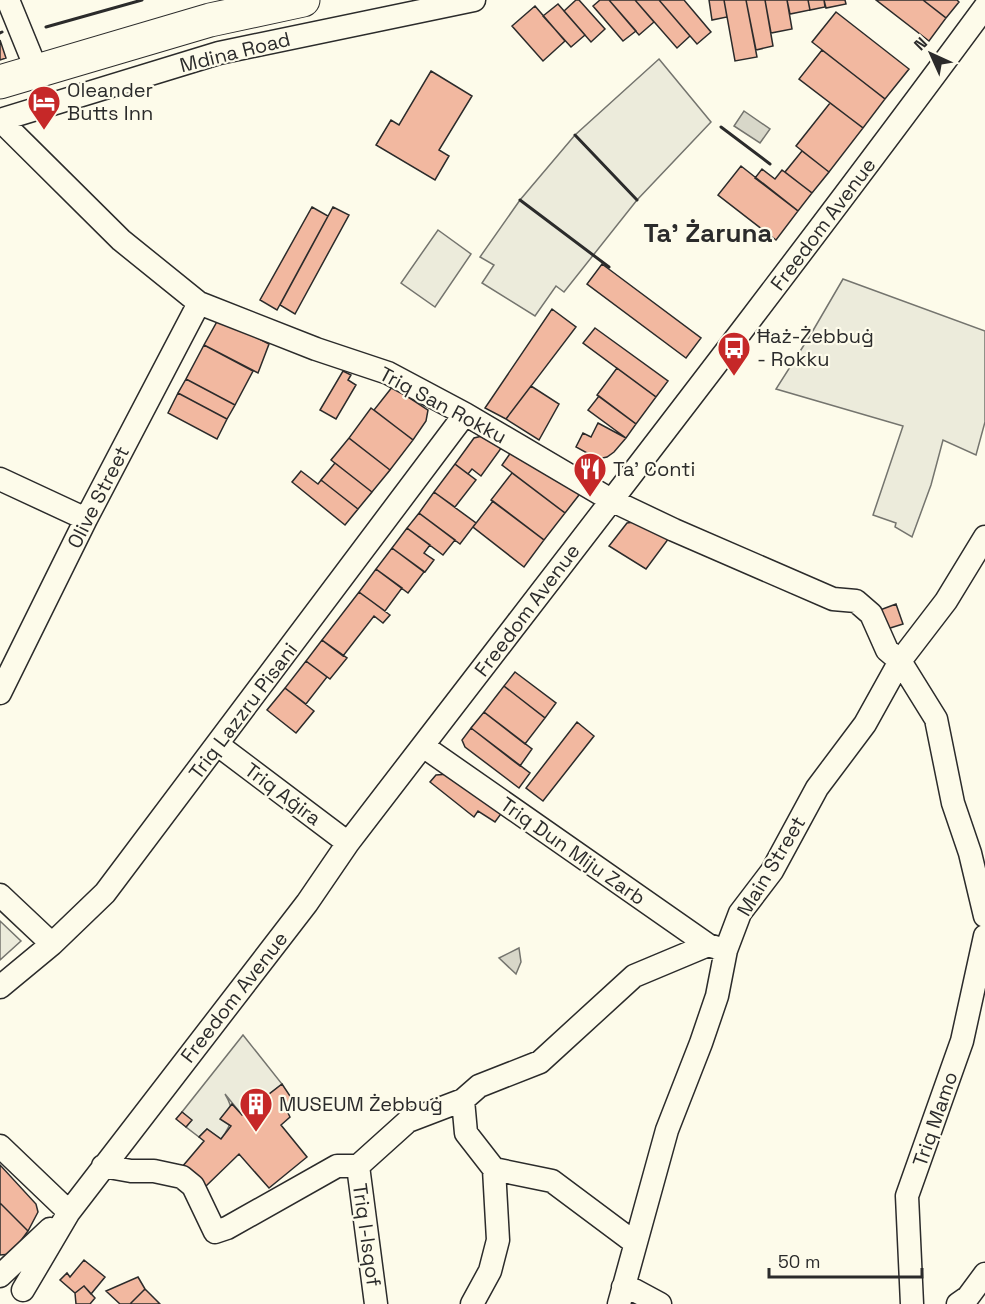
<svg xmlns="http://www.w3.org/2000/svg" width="985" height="1304" font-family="'Space Grotesk',sans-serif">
<rect width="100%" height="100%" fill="#fdfbea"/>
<path fill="#ecebdb" stroke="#74746e" stroke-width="1.5" d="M 659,59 L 711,122 L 637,200 L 564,292 L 556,286 L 535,316 L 482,283 L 494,265 L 480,257 L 520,200 L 575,135 Z
M 438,230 L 471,254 L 435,307 L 401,283 Z
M 843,279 L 985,331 L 985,422 L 976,455 L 943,440 L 931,485 L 912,537 L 895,527 L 896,523 L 873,515 L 903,426 L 776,389 L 811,334 Z
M 0,921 L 21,941 L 0,960 Z
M 243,1035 L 282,1084 L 242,1115 L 225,1094 C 236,1112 233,1123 221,1139 L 207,1129 L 199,1137 L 186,1127 L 191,1120 L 182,1112 Z"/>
<path fill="#d8d7c9" stroke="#74746e" stroke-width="1.5" d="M 744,111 L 770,129 L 760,143 L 734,126 Z
M 519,948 L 521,962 L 516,974 L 499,958 Z"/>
<path fill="#f2b8a0" stroke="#2b2b2b" stroke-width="1.5" d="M 576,0 L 579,0 L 605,29 L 591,42 L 564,11 Z
M 600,0 L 609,0 L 636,31 L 623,41 L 593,6 Z
M 609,0 L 635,0 L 654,22 L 639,35 Z
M 635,0 L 659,0 L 690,36 L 677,48 Z
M 659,0 L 684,0 L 711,32 L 697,44 Z
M 709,0 L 724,0 L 727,17 L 712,20 Z
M 724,0 L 746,0 L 757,57 L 735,61 Z
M 746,0 L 765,0 L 773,46 L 756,50 Z
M 765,0 L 787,0 L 792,29 L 771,33 Z
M 787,0 L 808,0 L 810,10 L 790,14 Z
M 808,0 L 824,0 L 825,7 L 810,10 Z
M 824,0 L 845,0 L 846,4 L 826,8 Z
M 876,0 L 923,0 L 946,18 L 929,41 Z
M 923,0 L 957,0 L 959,2 L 946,18 Z
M 558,4 L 585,35 L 571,47 L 543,16 Z
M 535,6 L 565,41 L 543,61 L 512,26 Z
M 836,12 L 909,69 L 885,99 L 812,42 Z
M 0,40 L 6,58 L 0,60 Z
M 822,50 L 885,99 L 863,128 L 799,79 Z
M 431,71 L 472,96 L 439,150 L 449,156 L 435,180 L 376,145 L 391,120 L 399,125 Z
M 830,103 L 863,128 L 829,172 L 796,146 Z
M 802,151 L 829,172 L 812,193 L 785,172 Z
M 741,166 L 798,211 L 776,240 L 718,195 Z
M 762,169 L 775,179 L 782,170 L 812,193 L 798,211 L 755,178 Z
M 312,207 L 328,216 L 277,310 L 260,300 Z
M 333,207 L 349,215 L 295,314 L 280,305 Z
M 602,264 L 701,338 L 686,358 L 587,284 Z
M 552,309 L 576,327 L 506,419 L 485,408 Z
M 219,318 L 269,344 L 258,373 L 204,345 Z
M 595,328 L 668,381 L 656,397 L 583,343 Z
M 204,345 L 253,371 L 235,405 L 186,379 Z
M 617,368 L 656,397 L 636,424 L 597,395 Z
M 343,371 L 351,375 L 348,380 L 356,385 L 336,419 L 320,410 Z
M 186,379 L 235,405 L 227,419 L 178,393 Z
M 393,386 L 410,393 L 408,397 L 428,410 L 426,421 L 413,440 L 374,410 Z
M 531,386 L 559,404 L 539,440 L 506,419 Z
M 178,393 L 227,419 L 217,439 L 168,413 Z
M 599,396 L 636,424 L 626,438 L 588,410 Z
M 371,408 L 413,440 L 390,470 L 349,438 Z
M 598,423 L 626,438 L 614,452 L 607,457 L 598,459 L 576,447 L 583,433 L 591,437 Z
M 486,435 L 502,447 L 481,476 L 472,469 L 468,474 L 455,464 L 474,438 Z
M 349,438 L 390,470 L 372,492 L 331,460 Z
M 514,448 L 578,488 L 579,495 L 565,513 L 502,465 Z
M 335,463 L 372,492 L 358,509 L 321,480 Z
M 455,464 L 476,480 L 455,507 L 434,492 Z
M 301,471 L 318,484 L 321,480 L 358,509 L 345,525 L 292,482 Z
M 512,473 L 565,513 L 544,540 L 491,500 Z
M 434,492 L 476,523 L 460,544 L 419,513 Z
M 493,501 L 544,540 L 524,567 L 473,527 Z
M 419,513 L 455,540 L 443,555 L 407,528 Z
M 641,521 L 669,538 L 646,569 L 609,546 L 627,523 Z
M 407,528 L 430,545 L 424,553 L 434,560 L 425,572 L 392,548 Z
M 392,548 L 424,572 L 408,593 L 376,569 Z
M 376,569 L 402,588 L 385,611 L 359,592 Z
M 359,592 L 390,615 L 383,623 L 374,616 L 343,656 L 322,640 Z
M 896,604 L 903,624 L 887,629 L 880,610 Z
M 322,640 L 347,658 L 330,679 L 306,661 Z
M 306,661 L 327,677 L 306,704 L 285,688 Z
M 515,672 L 556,703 L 545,718 L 504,686 Z
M 504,686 L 545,718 L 525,744 L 484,712 Z
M 285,688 L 314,711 L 296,733 L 267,710 Z
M 484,712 L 532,749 L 520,766 L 471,728 Z
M 577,722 L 594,736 L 543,801 L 526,788 Z
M 471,728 L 530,773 L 519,788 L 465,747 L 462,740 Z
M 449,774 L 503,811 L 495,822 L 478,811 L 474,817 L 430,782 L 436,775 Z
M 282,1084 L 294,1102 L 286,1109 L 290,1117 L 281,1125 L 307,1157 L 269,1188 L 239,1154 L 205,1187 L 182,1167 L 204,1141 L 199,1137 L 207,1129 L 221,1139 L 231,1126 L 220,1119 L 232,1104 L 242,1115 Z
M 182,1112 L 192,1120 L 186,1127 L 176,1119 Z
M 0,1165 L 36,1204 L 38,1212 L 28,1231 L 0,1203 Z
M 0,1203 L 28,1231 L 11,1254 L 0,1255 Z
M 84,1260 L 105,1277 L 91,1294 L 84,1286 L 75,1293 L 60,1280 L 67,1273 L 70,1277 Z
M 138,1277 L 145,1289 L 130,1304 L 120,1304 L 106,1291 Z
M 84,1286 L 95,1298 L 90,1304 L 76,1304 L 75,1293 Z
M 145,1289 L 160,1304 L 130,1304 Z"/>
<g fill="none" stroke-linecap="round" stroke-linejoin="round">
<g stroke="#2b2b2b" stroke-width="25">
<path id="minor" d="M 8,0 L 37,71
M 0,120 L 121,240 L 199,303 L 316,349 L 388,373 L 465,414 L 611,500 L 674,530 L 833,599 L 856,601 L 871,614 L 887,650 L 900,661 L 936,719 L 953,803 L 970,853 L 985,916
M 0,120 L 219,53 L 474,0
M 0,479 L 86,519
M 0,693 L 86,519 L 199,303
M 218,745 L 348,843
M 423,746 L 708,945 L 718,948
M 0,895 L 52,944
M 0,987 L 52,944 L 105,893 L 465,414
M 463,1100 L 466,1133 L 494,1169 L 498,1240 L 490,1271 L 472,1304
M 0,1146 L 69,1212
M 103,1166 L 131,1171 L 154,1171 L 182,1177 L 193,1186 L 215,1232 L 227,1228 L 337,1166 L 358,1166 L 408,1121 L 463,1100 L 479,1086 L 540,1062 L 634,976 L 708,945
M 358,1166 L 376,1304
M 494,1169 L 552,1181 L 635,1243
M 0,1276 L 50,1229
M 623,1287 L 634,1290 L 660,1304
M 23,1290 L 69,1212 L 307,903 L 348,843 C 561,565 777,289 985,7
M 619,1304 L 667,1130 L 701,1043 L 717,996 L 726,950 L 740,913 L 772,871 L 817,788 L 865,724 L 900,661 L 946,601 L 985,537
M 912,1304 L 907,1196 L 962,1041 L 985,936
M 958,1304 L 968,1297 L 985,1274"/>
</g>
<g stroke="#2b2b2b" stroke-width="35">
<path id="highway" d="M 0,82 L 210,20 L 303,0"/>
</g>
<use href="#minor" stroke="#fdfbea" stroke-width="22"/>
<use href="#highway" stroke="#fdfbea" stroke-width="33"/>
<path stroke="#2b2b2b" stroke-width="3" d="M 46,27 L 142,0
M 0,33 L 2,32
M 721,127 L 770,164
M 575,135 L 637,200
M 520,200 L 609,267"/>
</g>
<defs>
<g id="hotel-pin" transform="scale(1.725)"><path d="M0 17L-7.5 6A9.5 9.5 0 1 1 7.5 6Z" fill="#c62828" stroke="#fdfbea"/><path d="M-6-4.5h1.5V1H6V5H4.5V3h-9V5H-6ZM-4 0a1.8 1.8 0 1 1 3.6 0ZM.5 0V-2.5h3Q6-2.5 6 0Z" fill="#fff"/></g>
<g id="bus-pin" transform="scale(1.725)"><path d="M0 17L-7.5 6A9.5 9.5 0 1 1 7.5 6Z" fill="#c62828" stroke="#fdfbea"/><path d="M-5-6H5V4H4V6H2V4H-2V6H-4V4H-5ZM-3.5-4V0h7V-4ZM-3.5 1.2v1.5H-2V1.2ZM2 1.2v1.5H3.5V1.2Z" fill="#fff"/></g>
<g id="restaurant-pin" transform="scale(1.725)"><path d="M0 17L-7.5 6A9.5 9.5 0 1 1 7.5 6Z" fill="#c62828" stroke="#fdfbea"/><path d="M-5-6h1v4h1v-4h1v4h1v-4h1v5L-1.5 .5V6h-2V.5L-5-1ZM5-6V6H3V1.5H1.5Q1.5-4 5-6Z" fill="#fff"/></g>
<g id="building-pin" transform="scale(1.725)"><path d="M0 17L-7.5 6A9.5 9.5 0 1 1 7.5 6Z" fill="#c62828" stroke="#fdfbea"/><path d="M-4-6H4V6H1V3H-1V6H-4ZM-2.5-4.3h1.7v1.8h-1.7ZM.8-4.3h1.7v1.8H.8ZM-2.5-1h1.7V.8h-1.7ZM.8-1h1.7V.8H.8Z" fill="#fff"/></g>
</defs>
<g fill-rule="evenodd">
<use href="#hotel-pin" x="44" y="102"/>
<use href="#bus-pin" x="734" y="348"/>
<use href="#restaurant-pin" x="590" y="469"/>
<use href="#building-pin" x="256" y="1104"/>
</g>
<g text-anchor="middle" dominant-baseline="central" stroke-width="4.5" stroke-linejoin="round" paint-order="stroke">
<g font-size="20" fill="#2b2b2b" stroke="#fdfbea">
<text transform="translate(235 52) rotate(-14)">Mdina Road</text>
<text transform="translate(823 224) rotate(-53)">Freedom Avenue</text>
<text transform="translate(443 405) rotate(28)">Triq San Rokku</text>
<text transform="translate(98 497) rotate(-63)">Olive Street</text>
<text transform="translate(527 610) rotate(-53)">Freedom Avenue</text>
<text transform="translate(243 711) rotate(-53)">Triq Lazzru Pisani</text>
<text transform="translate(283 794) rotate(37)">Triq Aġira</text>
<text transform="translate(573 851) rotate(35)">Triq Dun Miju Zarb</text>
<text transform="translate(771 866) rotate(-59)">Main Street</text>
<text transform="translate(234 997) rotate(-52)">Freedom Avenue</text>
<text transform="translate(935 1119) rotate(-71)">Triq Mamo</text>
<text transform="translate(367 1235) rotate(82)">Triq l-Isqof</text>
</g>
<g font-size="20" fill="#2b2b2b" stroke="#fdfbea" text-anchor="start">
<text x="67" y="90">Oleander<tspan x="67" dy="23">Butts Inn</tspan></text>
<text x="757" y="336">Ħaż-Żebbuġ<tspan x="757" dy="23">- Rokku</tspan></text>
<text x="613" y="469">Ta' Conti</text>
<text x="279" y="1104">MUSEUM Żebbuġ</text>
</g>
<g font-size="26" font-weight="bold" fill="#2b2b2b" stroke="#fdfbea">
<text x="708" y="233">Ta' Żaruna</text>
</g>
</g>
<g transform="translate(931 54) rotate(315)" stroke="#fdfbea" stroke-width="4.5" paint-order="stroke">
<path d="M0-4.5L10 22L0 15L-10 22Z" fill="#2b2b2b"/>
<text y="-9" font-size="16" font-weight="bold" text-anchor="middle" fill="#2b2b2b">N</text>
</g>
<path d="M769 1268v9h153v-9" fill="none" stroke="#2b2b2b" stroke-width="3"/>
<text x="778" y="1268" font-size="18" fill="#2b2b2b" stroke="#fdfbea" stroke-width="4.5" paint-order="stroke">50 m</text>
</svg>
